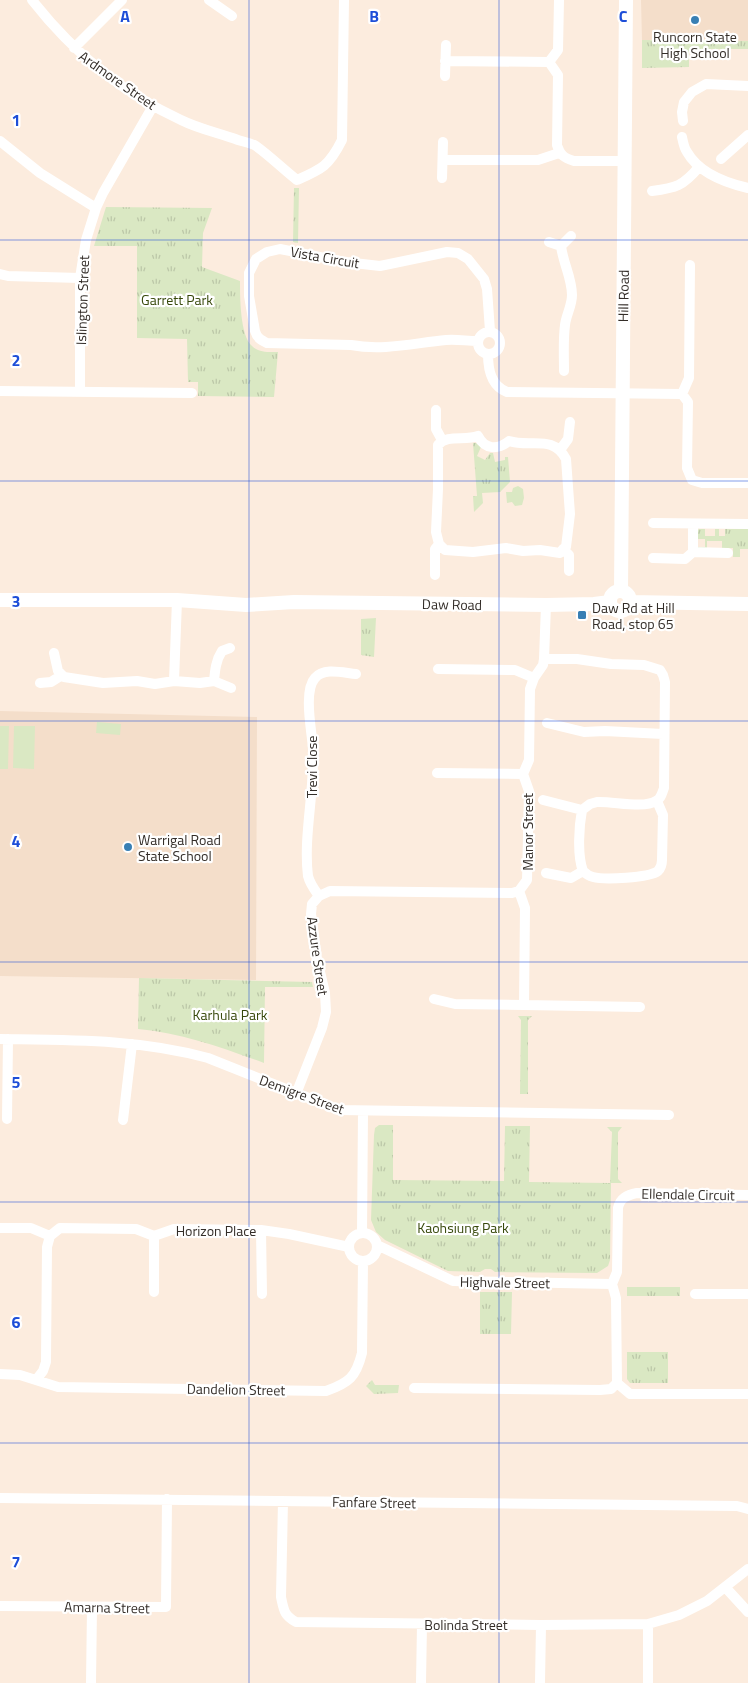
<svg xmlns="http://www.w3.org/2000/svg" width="748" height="1683" font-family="'Titillium Web',sans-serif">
<defs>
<pattern id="grass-tufts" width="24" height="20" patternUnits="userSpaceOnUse" patternTransform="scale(1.25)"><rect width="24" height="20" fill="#dae8c3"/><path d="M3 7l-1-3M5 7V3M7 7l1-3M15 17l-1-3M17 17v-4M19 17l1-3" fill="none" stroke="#bcc7a8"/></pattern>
</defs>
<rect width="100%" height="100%" fill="#fcecde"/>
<path fill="#f4deca" d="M 641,0 L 748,0 L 748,41 L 642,40 Z
M 0,711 L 257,717 L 256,980 L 0,976 Z"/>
<path fill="url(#grass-tufts)" d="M 642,40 L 748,41 L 748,49 L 689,49 L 689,67 L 642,68 Z
M 294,188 L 299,188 L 298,243 L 293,242 Z
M 106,207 L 212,208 L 203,233 L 202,267 L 240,281 C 240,296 240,336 252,346 C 259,353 269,352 278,352 L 274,397 L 198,396 L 198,382 L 188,382 L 187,339 L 137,338 L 137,246 L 94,246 Z
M 473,443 L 476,443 L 481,447 L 477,456 L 485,460 L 490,453 L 493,453 L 495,462 L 505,460 L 505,457 L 508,457 L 510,482 L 500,492 L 482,493 L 483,503 L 474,512 L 473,496 L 477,496 Z
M 699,529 L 705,529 L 705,536 L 715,536 L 715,529 L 719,529 L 719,536 L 725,536 L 725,529 L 748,529 L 748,549 L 740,549 L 740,557 L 733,557 L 733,548 L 722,548 L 722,541 L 707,541 L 707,548 L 697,548 L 697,547 L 705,547 L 705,539 L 697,539 L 697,531 Z
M 376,618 L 374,657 L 361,655 L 361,619 Z
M 139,978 L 312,982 L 313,987 L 265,987 L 264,1063 C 223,1048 182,1033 138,1029 Z
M 518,1016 L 532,1016 L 528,1020 L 528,1094 L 520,1094 L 521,1020 Z
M 379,1125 L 393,1125 L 393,1180 L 504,1181 L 505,1126 L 530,1126 L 529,1182 L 610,1183 L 612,1132 L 607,1127 L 622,1127 L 618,1132 L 618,1179 L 622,1183 L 611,1183 L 610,1260 L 608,1266 L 597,1273 L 495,1272 L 491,1269 L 485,1269 L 480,1272 L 448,1271 L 385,1240 L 376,1232 L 371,1220 L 374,1135 L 375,1128 Z
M 627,1287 L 680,1287 L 680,1296 L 627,1296 Z
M 480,1292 L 512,1292 L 511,1334 L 480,1334 Z
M 627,1352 L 668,1352 L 668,1383 L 630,1383 L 627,1379 Z
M 372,1380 L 375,1385 L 399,1385 L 398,1393 L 374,1394 L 366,1386 Z"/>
<path fill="#dae8c3" d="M 518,486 L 523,489 L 524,498 L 522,505 L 515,506 L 512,502 L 507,503 L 506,492 L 512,492 L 513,488 Z
M 97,722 L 121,724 L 120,735 L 96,733 Z
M 0,726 L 9,726 L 8,769 L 0,769 Z
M 14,726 L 35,726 L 34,769 L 13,768 Z"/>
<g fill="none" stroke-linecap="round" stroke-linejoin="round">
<path stroke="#fff" stroke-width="10" d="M 32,0 C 72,51 122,93 181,120 C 199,129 219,133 238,140 C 244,142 251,143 256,146 C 270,156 283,169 297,180 C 322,169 329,166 342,140 L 344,0
M 209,0 L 232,16
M 74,48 L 122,0
M 445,61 L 549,62 L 558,75 L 557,145 C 560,155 564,158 574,161 L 625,161
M 549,62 L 558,50 L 559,0
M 445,76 L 446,45
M 683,121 L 682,112 L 684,102 L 692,92 L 706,84 L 748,86
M 682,137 C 683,142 684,148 687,152 C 699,173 726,183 748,188
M 0,141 L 40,173 L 96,208
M 721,159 L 748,135
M 443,160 L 538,160 L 559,153
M 442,178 L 443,142
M 652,191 C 676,188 683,186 699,167
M 549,242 L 561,246 L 571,236
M 561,246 C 563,263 572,278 572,295 C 572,306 566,315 565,325 C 563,340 564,356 564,371
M 0,274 L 8,276 L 80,278
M478 343a11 11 0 1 1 22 0a11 11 0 1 1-22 0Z
M 477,341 C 467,341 456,339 446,340 C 414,343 383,351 351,345 L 267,343 C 261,340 257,338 255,331 L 249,296 L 249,273 L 256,259 L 267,252 L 280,249 L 345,262 L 380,266 L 447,252 L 458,253 L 468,259 L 484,279 L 487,289 L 490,331
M 488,354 C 488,370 491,386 507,392 L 682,394 L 688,402 L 687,468 L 692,480 L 702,483 L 748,483
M 0,391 L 192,393
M 80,391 L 80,278 L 86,240 L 96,208 L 103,193 L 153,106
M 682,394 L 689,378 L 690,265
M 436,410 L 436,429 L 442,440
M 478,436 C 485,450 498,450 509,441 C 531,448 553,434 566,459 L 570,514 L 566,547 L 560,553 L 540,550 L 523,551 L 506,548 L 473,552 L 445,550 L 439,544 L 436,532 L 438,489 L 438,445 C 447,434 465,441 478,436 Z
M 560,450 L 568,439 L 570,422
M 653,523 L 748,524
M 693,524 L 693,552 L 728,553
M 563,549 L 569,555 L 569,571
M 653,558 L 685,559 L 693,552
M 435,575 L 435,549 L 439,544
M 546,605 L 544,659 L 543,665 L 534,678 L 530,689 L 529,760 L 523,774 L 529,791 L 527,880 L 519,891 L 525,908 L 524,1005 L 640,1007
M 54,653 L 58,671 L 64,677 L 103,683 L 137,681 L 155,684 L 174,681 L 200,683 L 214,681 L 231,688
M 544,659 L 577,659 L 611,664 L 644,665 L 660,670 L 663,675 L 665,682 L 664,788 C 662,793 661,799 656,801 C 643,809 613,801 597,802 L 590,804 L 582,810 C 579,826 577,855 583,871 C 586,874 589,876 593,877 C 604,880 649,878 658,871 C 661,868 662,864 662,860 L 663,815 L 657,801
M 438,669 L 515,670 L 534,678
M 174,681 L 177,600
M 214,681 C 215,670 216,660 222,651 L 230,648
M 40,683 L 51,682 L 62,675
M 547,723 L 584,732 L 605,731 L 663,734
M 437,773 L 523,774
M 543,800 L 582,810
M 546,873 L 571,878 L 583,871
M 319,896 C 314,889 310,884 308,876 C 303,837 315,790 313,749 C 312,732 303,691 315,678 C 324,667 344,673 356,674
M 434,999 L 455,1004 L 524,1005
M 0,1039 C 70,1040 140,1039 208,1058 L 339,1110 L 669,1115
M 296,1094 L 322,1028 L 326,1012 L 325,993 L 317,959 L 311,914 L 312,904 L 319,896 L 330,891 L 512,893 L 519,891
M 7,1119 L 8,1039
M 123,1120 L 132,1044
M 748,1195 L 637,1193 C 627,1195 620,1198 618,1208 L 617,1272 L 612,1284 L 616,1298 L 617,1383 L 630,1394 L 748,1394
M 0,1228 L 31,1228 L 50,1236
M 261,1230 L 262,1294
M349 1247a14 14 0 1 1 28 0a14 14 0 1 1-28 0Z
M 362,1233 L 363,1111
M 50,1236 L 60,1228 L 136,1229 L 154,1236 L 174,1229 L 261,1230 L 289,1234 L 349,1247
M 377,1245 L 453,1281 L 612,1284
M 154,1292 L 154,1236
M 695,1294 L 748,1294
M 0,1374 L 20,1375 L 58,1387 L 326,1391 C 349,1383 356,1377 362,1353 L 363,1261
M 36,1380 L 43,1371 L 46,1362 L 47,1247 L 50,1236
M 414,1388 L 600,1390 L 611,1389 L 617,1383
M 0,1498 L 737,1506 L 748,1509
M 283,1501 L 281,1597 C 284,1611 284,1615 296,1622 L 541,1625 L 648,1624 L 679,1615 L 707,1601 L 748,1569
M 726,1588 L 748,1612
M 0,1606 L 166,1607 L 167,1499
M 540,1682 L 541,1625
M 91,1683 L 92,1607
M 421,1683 L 422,1624
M 648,1683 L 648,1624"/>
<path stroke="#fff" stroke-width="14" d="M 621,591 L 626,0
M610 601a10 10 0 1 1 20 0a10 10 0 1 1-20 0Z
M 0,600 L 177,600 L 246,605 L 294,602 L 546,605 L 594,604 L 610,602
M 630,602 L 748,604"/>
</g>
<path fill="none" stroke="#1d4ed8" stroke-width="1" stroke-opacity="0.55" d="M 249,0 L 249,1683M 499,0 L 499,1683M 0,240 L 748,240M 0,481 L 748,481M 0,721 L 748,721M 0,962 L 748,962M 0,1202 L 748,1202M 0,1443 L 748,1443"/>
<g fill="#387fb4" stroke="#fff" stroke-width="2">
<circle cx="695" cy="20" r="5"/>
<rect x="577" y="610" width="10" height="10" rx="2.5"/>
<circle cx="128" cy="847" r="5"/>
</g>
<g text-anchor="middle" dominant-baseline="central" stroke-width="4.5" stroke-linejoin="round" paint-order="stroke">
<g font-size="14" fill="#332d28" stroke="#fff" text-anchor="start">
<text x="695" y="36" text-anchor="middle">Runcorn State<tspan x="695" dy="16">High School</tspan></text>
<text x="592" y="607">Daw Rd at Hill<tspan x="592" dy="16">Road, stop 65</tspan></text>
<text x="138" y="839">Warrigal Road<tspan x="138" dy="16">State School</tspan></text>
</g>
<g font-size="14" fill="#332d28" stroke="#fff">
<text transform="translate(118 80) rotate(35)">Ardmore Street</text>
<text transform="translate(325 257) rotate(10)">Vista Circuit</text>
<text transform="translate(623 296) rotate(-89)">Hill Road</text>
<text transform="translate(82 300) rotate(-88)">Islington Street</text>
<text transform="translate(452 604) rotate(1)">Daw Road</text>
<text transform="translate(311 767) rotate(-90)">Trevi Close</text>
<text transform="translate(527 832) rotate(-90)">Manor Street</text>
<text transform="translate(318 956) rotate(82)">Azzure Street</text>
<text transform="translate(302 1094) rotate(20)">Demigre Street</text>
<text transform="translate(688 1194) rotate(1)">Ellendale Circuit</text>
<text x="216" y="1230">Horizon Place</text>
<text transform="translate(505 1282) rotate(1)">Highvale Street</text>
<text transform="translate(236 1389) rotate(1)">Dandelion Street</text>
<text transform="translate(374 1502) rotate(1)">Fanfare Street</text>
<text transform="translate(107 1607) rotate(1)">Amarna Street</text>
<text x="466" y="1624">Bolinda Street</text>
</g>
<g font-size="14" fill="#37480a" stroke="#fff">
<text x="177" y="299">Garrett Park</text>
<text x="230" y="1014">Karhula Park</text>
<text x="463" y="1227">Kaohsiung Park</text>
</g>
</g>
<g font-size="16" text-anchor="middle" font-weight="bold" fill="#1d4ed8" stroke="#fff" stroke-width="4.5" stroke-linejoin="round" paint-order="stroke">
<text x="125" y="22">A</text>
<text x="374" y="22">B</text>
<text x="623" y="22">C</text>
<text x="16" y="126">1</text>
<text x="16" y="366">2</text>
<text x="16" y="607">3</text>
<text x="16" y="847">4</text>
<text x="16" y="1088">5</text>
<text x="16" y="1328">6</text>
<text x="16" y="1568">7</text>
</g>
</svg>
